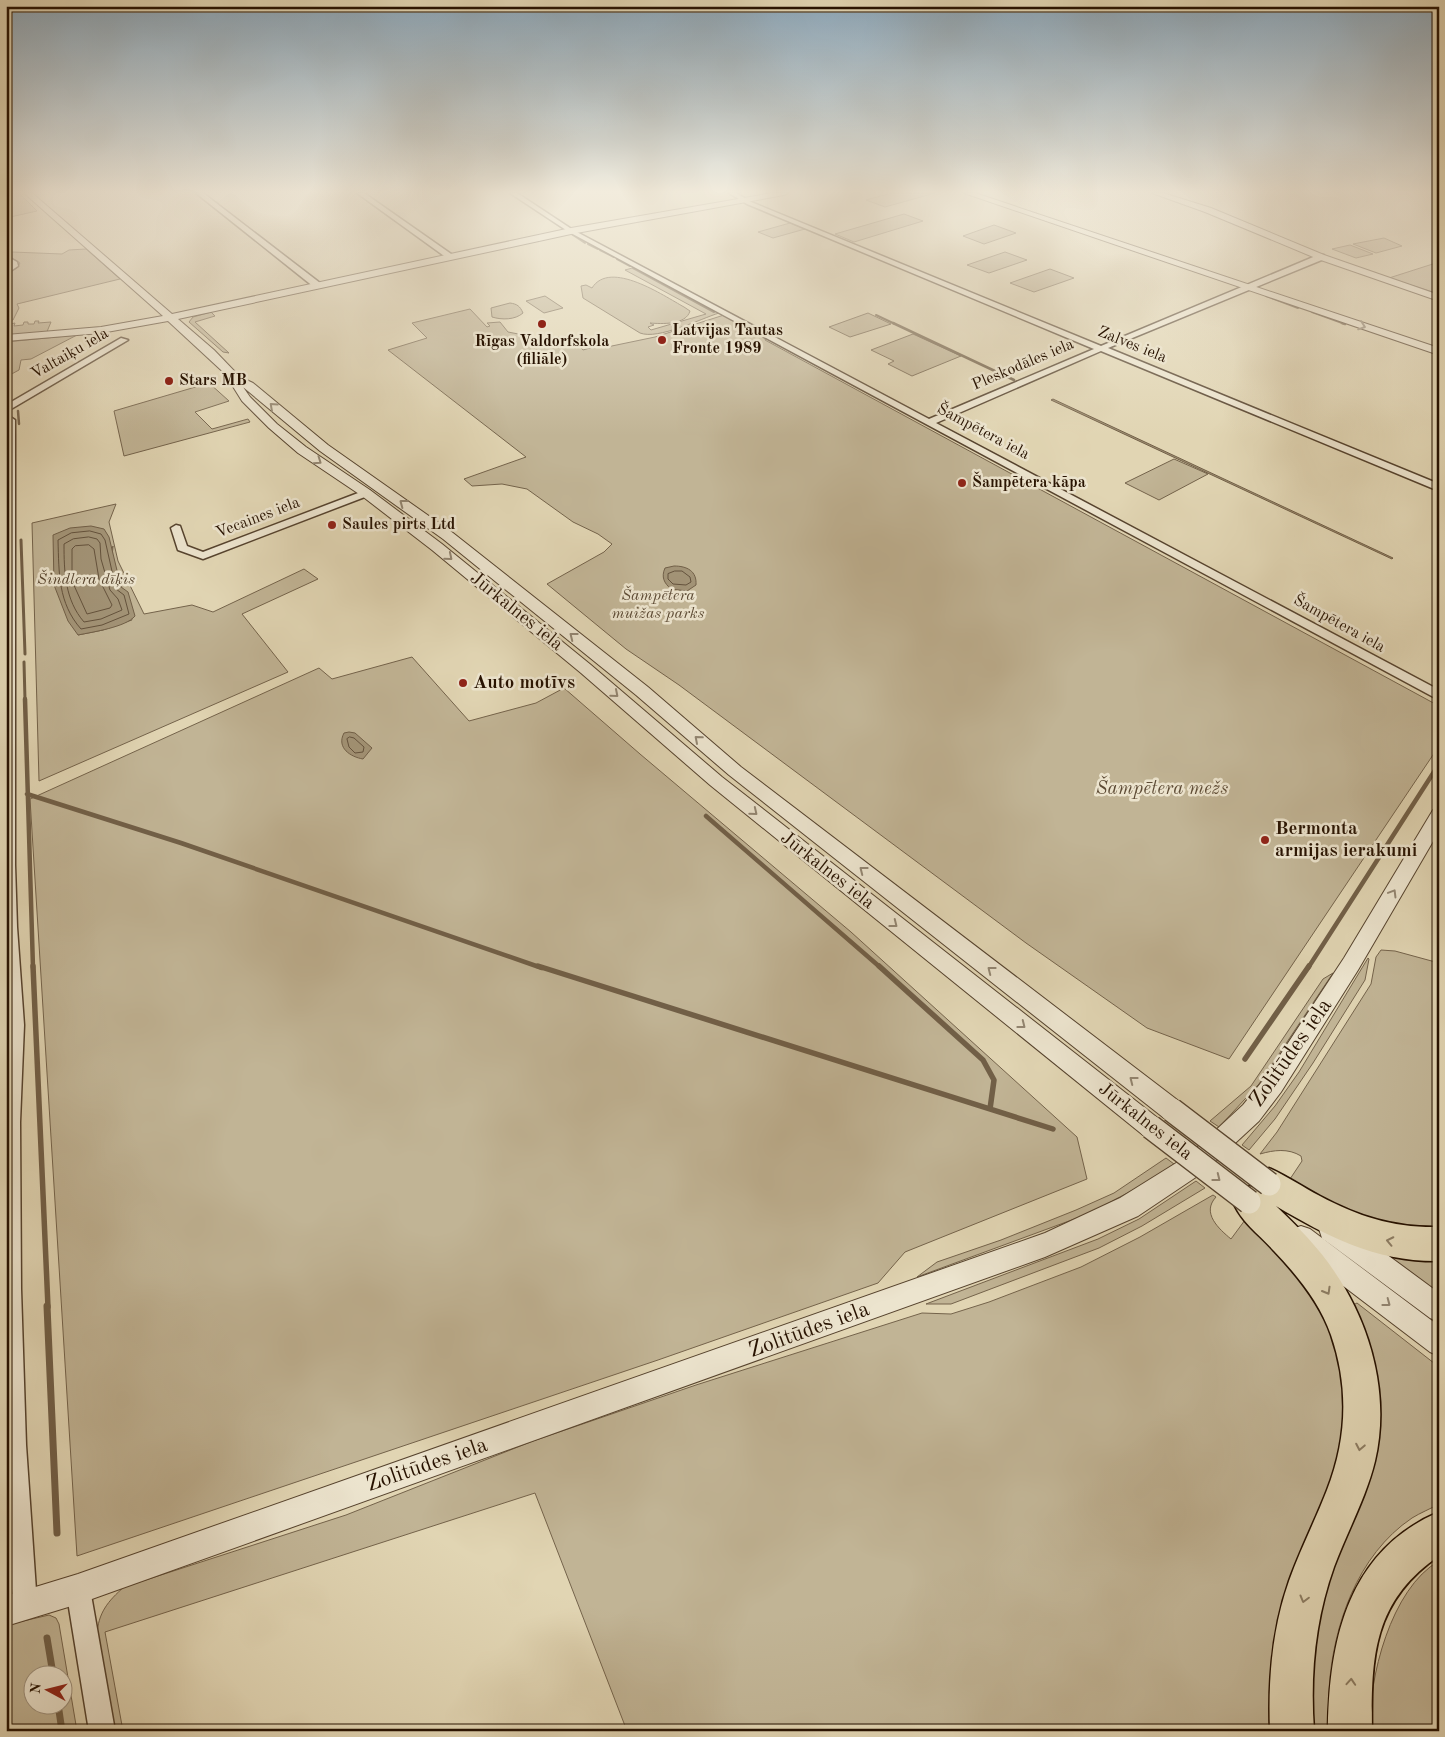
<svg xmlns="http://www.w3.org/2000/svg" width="1445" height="1737" font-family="'Old Standard TT',serif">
<rect width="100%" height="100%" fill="#e1d5b3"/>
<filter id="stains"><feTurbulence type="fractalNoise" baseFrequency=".004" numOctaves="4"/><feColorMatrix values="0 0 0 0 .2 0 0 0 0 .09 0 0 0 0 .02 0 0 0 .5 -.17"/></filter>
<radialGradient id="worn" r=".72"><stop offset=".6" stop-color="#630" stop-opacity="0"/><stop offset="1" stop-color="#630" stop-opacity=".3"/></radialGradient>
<path fill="#c1b495" stroke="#74634b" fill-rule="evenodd" d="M 6,193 L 19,193 L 37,211 L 6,218 Z
M 892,193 L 935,193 L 885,207 L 866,200 Z
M 904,214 L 923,221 L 854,242 L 835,234 Z
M 790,223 L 805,229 L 773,238 L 758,232 Z
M 994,225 L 1016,233 L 984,244 L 963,236 Z
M 1384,238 L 1402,246 L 1376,253 L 1353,244 Z
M 1350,245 L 1373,254 L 1356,258 L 1332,249 Z
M 86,249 L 120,279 L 17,304 L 19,308 L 13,320 L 6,321 L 6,274 L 17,268 L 20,263 L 6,254 L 12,252 L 62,254 L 69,250 Z
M 1005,252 L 1027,260 L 989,273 L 967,265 Z
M 1439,262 L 1439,294 L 1389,278 Z
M 636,267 L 719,312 L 719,313 C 700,319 658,340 640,333 L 583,298 L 581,286 L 586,285 L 592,288 C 610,259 664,296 684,307 L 690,311 C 686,325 662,324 650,323 L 654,325 L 648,327 L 651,330 L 706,314 L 625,270 Z
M 1050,269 L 1074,278 L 1034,292 L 1010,283 Z
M 545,296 L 563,308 L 544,313 L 526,301 Z
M 510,303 C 517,304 520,306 523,313 C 515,320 502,320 492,317 L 491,308 Z
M 470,309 L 487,327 L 490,326 L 487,323 L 500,322 L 508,332 L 539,338 L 571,336 L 583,350 L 603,344 L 607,347 L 655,337 L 724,315 L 766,337 L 765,340 L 1439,706 L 1439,746 L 1229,1059 L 1147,1028 L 1026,943 L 679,685 L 626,649 L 547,584 L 604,552 L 612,544 L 598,534 L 573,522 L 527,489 L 502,484 L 472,486 L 464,479 L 526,457 L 388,350 L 427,338 L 412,323 Z
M 211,312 L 215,316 L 195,322 L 229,353 L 223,352 L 189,322 L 193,317 Z
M 868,313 L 891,324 L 850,337 L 829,327 Z
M 35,321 L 39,321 L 38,323 L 51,322 L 46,334 L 6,337 L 6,325 L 15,323 L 14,326 L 23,325 L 24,322 L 28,322 L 28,324 L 34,324 Z
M 913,334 L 961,356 L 912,376 L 888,364 L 894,361 L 871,350 Z
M 77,335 L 31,359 L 21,360 L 19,370 L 6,377 L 6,342 Z
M 209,383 L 229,401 L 195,412 L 212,429 L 248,419 L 250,422 L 124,456 L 114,411 Z
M 1174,459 L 1208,474 L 1159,500 L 1125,483 Z
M 116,504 L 109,522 L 118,561 L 144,614 L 192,605 L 213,612 L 304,569 L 318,579 L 242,614 L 288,672 L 39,781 L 32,523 ZM 113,546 L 112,557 L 132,620 L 103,630 L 78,635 Z
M 412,657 L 469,721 L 536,703 L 564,688 L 640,754 L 851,932 L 1077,1137 L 1087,1179 L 905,1252 L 878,1283 L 658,1360 L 77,1556 L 30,799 L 319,668 L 332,679 Z
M 1381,950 L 1395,951 L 1439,963 L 1439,1232 L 1366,1224 L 1290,1179 L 1302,1161 L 1301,1156 C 1288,1148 1274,1150 1260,1154 L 1277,1132 L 1371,984 L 1376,957 Z
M 1368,958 L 1369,959 L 1365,980 L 1313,1063 L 1275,1119 L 1249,1150 L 1242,1145 L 1275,1106 L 1299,1072 Z
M 1333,973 L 1259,1084 L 1219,1127 L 1210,1121 L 1251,1086 L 1323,979 Z
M 1166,1158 L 1174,1164 L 1146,1183 L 1088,1214 L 917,1277 L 937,1262 L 1001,1240 L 1076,1210 L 1114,1193 Z
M 1196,1181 L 1205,1188 L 1142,1226 L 1099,1248 L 951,1304 L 926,1304 L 1098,1239 L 1139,1219 Z
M 1213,1195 L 1216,1197 C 1201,1213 1219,1229 1231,1239 L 1245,1220 L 1252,1221 L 1327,1314 L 1350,1404 L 1274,1731 L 627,1731 L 535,1493 L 105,1632 L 123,1731 L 115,1731 L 97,1635 C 98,1613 108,1601 124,1587 L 346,1515 L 533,1441 L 696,1385 L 922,1313 L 951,1314 L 989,1302 L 1081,1267 L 1140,1237 Z
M 1385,1255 L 1439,1257 L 1439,1294 Z
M 1357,1303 L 1439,1367 L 1439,1504 C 1430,1509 1420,1513 1412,1518 C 1357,1555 1333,1626 1329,1689 C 1329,1702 1330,1717 1331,1731 L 1305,1731 L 1314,1620 L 1338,1551 L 1347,1308 Z
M 1439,1561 L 1439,1731 L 1370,1731 C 1368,1679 1391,1588 1439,1561 Z
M 49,1615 L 56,1618 L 59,1624 L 77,1731 L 6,1731 L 6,1625 ZM 32,1674 L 62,1674 L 62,1704 L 32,1704 Z"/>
<path fill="#a29376" stroke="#715f47" d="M 1053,399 L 1393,558 L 1392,559 L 1051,400 Z
M 91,526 L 104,529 L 109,537 L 121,587 L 128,592 L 135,616 C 126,627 93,632 78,635 L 68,621 L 54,585 L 53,535 L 70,528 Z
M 674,566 C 687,566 697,571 696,585 L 687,591 L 671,589 C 664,583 661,577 665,568 Z
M 349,732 L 355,733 L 372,748 L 363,759 C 351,757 336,748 344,733 Z"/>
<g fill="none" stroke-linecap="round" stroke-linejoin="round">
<path stroke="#64523c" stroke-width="1" d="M 90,531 L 101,534 L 105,540 L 116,589 L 124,595 L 129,614 L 102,625 L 81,629 C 58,603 59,573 58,540 L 71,533 Z
M 89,537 L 97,539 L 100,543 L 101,559 L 110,590 L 118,599 L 122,610 L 101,619 L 84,622 C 65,600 64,572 64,544 L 73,539 Z
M 89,545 L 94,549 L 99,579 L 112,605 L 110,608 L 87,614 L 72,581 L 72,549 L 75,546 Z
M 675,571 L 682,571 L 690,577 L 691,582 L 686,585 L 673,584 L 668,579 L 668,574 Z
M 350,737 L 354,738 L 364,747 L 363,752 L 355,753 L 349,747 L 347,739 Z"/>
<path stroke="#715f47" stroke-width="2" d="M 570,233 L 585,243
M 588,244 L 598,249
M 600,250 L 614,257
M 617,259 L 630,266
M 633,268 L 714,312
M 1266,296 L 1298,308
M 1312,312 L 1345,324
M 876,315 L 895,324"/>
<path stroke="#715f47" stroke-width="2.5" d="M 893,323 L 1014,380
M 1342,323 L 1345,324
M 18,411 L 19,424"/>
<path stroke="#715f47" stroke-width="3" d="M 21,540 L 25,654
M 24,662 L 25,700"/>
<path stroke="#715f47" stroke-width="4.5" d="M 25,699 L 33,968
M 27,794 L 181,843 L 542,968
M 706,816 L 881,968
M 1308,968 L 1439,764"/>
<path stroke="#715f47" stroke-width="5.5" d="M 33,966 L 48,1307
M 538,966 L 1053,1129
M 879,966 L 983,1060 L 994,1080 L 990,1109
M 1245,1059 L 1309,966"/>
<path stroke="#715f47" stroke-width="7" d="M 47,1306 L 57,1533
M 47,1638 L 53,1674
M 58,1704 L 62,1731"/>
<g stroke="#56432e" stroke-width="3">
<path id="minor" d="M 196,193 L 203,193 L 320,283 L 320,287 L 314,287 Z
M 357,193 L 364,193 L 454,256 L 447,258 Z
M 510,193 L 517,193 L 573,230 L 929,419 L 1094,349 L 747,204 L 729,193 L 736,193 L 751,202 L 1101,346 L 1318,255 L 1324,255 L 1324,259 L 1108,348 L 1439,484 L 1439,491 L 1101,351 L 936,423 L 1439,690 L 1439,700 L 569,232 Z
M 6,256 L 17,262 L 18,266 L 6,274 L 6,268 L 10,265 L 6,262 Z
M 121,338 L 128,340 L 6,412 L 6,405 Z
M 6,414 L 15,420 L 15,865 L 17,927 L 24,1025 L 20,1122 L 21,1289 L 26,1445 L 37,1605 L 34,1614 L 25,1617 L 16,1614 L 13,1605 L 6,1489 Z
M 366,490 L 370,491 L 370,495 L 203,559 L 178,550 L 171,528 L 176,525 L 180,526 L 187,546 L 203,552 Z
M 78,1577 L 87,1580 L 90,1589 L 115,1731 L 89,1731 L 66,1589 L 69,1580 Z"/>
</g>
<g stroke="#56432e" stroke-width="2">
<path id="tertiary" d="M 24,193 L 32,193 L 172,314 L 571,228 L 772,193 L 788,193 L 784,195 L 571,234 L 178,319 L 214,350 L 240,377 L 253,383 L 328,445 L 453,533 L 648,687 L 741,767 L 1180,1102 L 1183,1110 L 1180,1118 L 1172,1121 L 1164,1118 L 729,775 L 636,695 L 443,539 L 320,451 L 243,387 L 250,397 L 277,424 L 306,447 L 370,490 L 442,544 L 591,665 L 722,777 L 1159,1119 L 1162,1127 L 1159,1135 L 1151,1138 L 1143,1135 L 710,785 L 581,673 L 432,550 L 362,496 L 298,453 L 269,428 L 242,401 L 232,385 L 234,382 L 168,321 L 101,333 L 6,341 L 6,335 L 101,327 L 163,316 Z
M 964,193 L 975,193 L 1439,348 L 1439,355 Z
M 1152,193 L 1163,193 L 1211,208 L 1324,255 L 1439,295 L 1439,301 L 1318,259 L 1205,212 Z
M 1439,808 L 1439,831 L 1358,970 L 1281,1092 L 1259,1121 L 1205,1171 L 1138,1216 L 1045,1257 L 78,1604 L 6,1626 L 6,1596 L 78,1574 L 1045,1233 L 1120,1198 L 1189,1155 L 1243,1105 L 1265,1078 L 1344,958 L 1433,810 Z
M 1331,1217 L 1340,1220 L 1439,1293 L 1439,1322 L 1430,1318 L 1322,1238 L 1319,1229 L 1322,1220 Z
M 1301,1226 L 1310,1229 L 1439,1326 L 1439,1356 L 1430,1352 L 1292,1247 L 1289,1238 L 1292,1229 Z"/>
</g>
<g stroke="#271201" stroke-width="3">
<path id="trunk" d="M 1269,1168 C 1287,1176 1303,1187 1320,1196 C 1359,1217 1395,1228 1439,1227 L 1439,1261 C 1377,1262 1328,1237 1276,1206 C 1298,1227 1320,1249 1336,1274 C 1372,1328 1390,1397 1375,1461 C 1366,1498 1347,1532 1334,1567 C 1315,1620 1310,1675 1314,1731 L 1270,1731 C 1268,1680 1272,1629 1289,1581 C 1300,1550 1315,1521 1327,1490 C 1347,1439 1349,1387 1331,1335 C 1320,1303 1297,1275 1274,1251 C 1260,1235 1241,1222 1233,1202 L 1238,1191 L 1249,1186 L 1255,1188 L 1253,1184 L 1258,1173 Z
M 1439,1512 L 1439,1556 C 1373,1601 1371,1657 1372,1731 L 1328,1731 C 1329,1642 1347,1551 1439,1512 Z"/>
</g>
<use href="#minor" fill="#ece4ce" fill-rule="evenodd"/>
<use href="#tertiary" fill="#ece4ce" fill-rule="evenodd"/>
<use href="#trunk" fill="#e1d5b3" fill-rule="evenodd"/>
<g stroke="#56432e" stroke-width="26" stroke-linecap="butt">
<path id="tertiary-bridge" d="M 1172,1110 L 1269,1184
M 1151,1127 L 1249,1202"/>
</g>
<use href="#tertiary-bridge" stroke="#ece4ce" stroke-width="23"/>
</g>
<defs><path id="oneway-chevron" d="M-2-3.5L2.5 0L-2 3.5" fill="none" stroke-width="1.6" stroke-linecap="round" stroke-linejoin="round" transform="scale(1.25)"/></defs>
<g stroke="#938672">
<use href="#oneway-chevron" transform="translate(1362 326) rotate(19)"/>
<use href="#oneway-chevron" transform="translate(273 406) rotate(-138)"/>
<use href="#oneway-chevron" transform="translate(318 461) rotate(35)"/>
<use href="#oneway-chevron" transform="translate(403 503) rotate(-143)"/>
<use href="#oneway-chevron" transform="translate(449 557) rotate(40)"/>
<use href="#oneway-chevron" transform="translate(573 636) rotate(-142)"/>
<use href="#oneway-chevron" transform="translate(615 694) rotate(41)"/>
<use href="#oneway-chevron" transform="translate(698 739) rotate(-139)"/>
<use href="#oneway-chevron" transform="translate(754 812) rotate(39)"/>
<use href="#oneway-chevron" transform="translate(863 870) rotate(-142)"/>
<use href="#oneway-chevron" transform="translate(1393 893) rotate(-59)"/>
<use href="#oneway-chevron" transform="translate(894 924) rotate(38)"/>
<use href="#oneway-chevron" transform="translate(991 970) rotate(-142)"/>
<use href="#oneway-chevron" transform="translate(1022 1025) rotate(38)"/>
<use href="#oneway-chevron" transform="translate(1133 1080) rotate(-142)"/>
<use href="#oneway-chevron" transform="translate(1217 1178) rotate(38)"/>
<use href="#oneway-chevron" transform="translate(1387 1303) rotate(37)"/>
</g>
<g stroke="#8d7d63">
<use href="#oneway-chevron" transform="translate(1390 1241) rotate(-168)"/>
<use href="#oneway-chevron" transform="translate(1327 1291) rotate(60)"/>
<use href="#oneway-chevron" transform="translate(1360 1447) rotate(101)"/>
<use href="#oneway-chevron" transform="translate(1304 1599) rotate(105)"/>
<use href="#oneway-chevron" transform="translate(1351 1682) rotate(-86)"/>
</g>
<linearGradient id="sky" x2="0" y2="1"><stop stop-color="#8ca7ba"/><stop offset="0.44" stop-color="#f2ecdd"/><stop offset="1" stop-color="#f2ecdd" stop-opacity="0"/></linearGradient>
<rect width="1445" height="436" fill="url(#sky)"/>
<g fill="#8f2418" stroke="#ece4ce" stroke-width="2">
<circle cx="542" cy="324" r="5"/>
<circle cx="662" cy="340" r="5"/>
<circle cx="169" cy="381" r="5"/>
<circle cx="962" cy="483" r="5"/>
<circle cx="332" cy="525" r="5"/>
<circle cx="463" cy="683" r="5"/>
<circle cx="1265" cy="840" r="5"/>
</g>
<g text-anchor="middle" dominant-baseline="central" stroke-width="5" stroke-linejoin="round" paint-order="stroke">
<g font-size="16" font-weight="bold" fill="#271201" stroke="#ece4ce" text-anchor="start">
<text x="672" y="331">Latvijas Tautas<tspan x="672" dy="18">Fronte 1989</tspan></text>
<text x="542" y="342" text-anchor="middle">Rīgas Valdorfskola<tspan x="542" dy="18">(filiāle)</tspan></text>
<text x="179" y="381">Stars MB</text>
<text x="972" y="483">Šampētera kāpa</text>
<text x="342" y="525">Saules pirts Ltd</text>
</g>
<g font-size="16" fill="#271201" stroke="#ece4ce">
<text transform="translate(1132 345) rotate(22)">Zalves iela</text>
<text transform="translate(70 354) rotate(-30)">Valtaiķu iela</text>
<text transform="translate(1023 365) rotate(-23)">Pleskodāles iela</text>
<text transform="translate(983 432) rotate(28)">Šampētera iela</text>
<text transform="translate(258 518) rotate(-21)">Vecaines iela</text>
<text transform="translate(1339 624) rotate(29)">Šampētera iela</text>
</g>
<g font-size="16" font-style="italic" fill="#584630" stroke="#ece4ce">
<text x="86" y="580">Šindlera dīķis</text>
</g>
<g font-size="16" font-style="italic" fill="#5d4b35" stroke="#ece4ce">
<text x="658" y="596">Šampētera<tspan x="658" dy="18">muižas parks</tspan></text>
</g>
<g font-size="19" fill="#271201" stroke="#ece4ce">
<text transform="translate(516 612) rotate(39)">Jūrkalnes iela</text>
<text transform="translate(827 871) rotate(38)">Jūrkalnes iela</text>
<text transform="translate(1145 1122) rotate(38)">Jūrkalnes iela</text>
</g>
<g font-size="19" font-weight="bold" fill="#271201" stroke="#ece4ce" text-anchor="start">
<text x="473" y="683">Auto motīvs</text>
<text x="1275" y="829">Bermonta<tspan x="1275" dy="22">armijas ierakumi</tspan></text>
</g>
<g font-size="19" font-style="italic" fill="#5d4b35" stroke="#ece4ce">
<text x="1162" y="789">Šampētera mežs</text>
</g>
<g font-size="22" fill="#271201" stroke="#ece4ce">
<text transform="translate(1291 1053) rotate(-55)">Zolitūdes iela</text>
<text transform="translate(809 1330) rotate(-20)">Zolitūdes iela</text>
<text transform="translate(427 1465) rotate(-19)">Zolitūdes iela</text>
</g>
</g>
<rect width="1445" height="1737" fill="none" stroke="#e1d5b3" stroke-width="25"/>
<rect x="8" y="8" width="1430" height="1722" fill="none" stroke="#271201" stroke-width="2.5"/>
<rect x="12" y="12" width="1420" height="1712" fill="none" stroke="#271201"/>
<g transform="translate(48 1690) rotate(277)"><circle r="24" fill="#ece4ce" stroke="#9d907c"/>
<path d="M0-4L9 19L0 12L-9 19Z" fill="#8f2418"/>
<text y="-8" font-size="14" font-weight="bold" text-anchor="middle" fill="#271201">N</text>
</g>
<rect width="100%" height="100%" filter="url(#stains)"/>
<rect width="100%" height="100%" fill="url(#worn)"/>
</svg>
